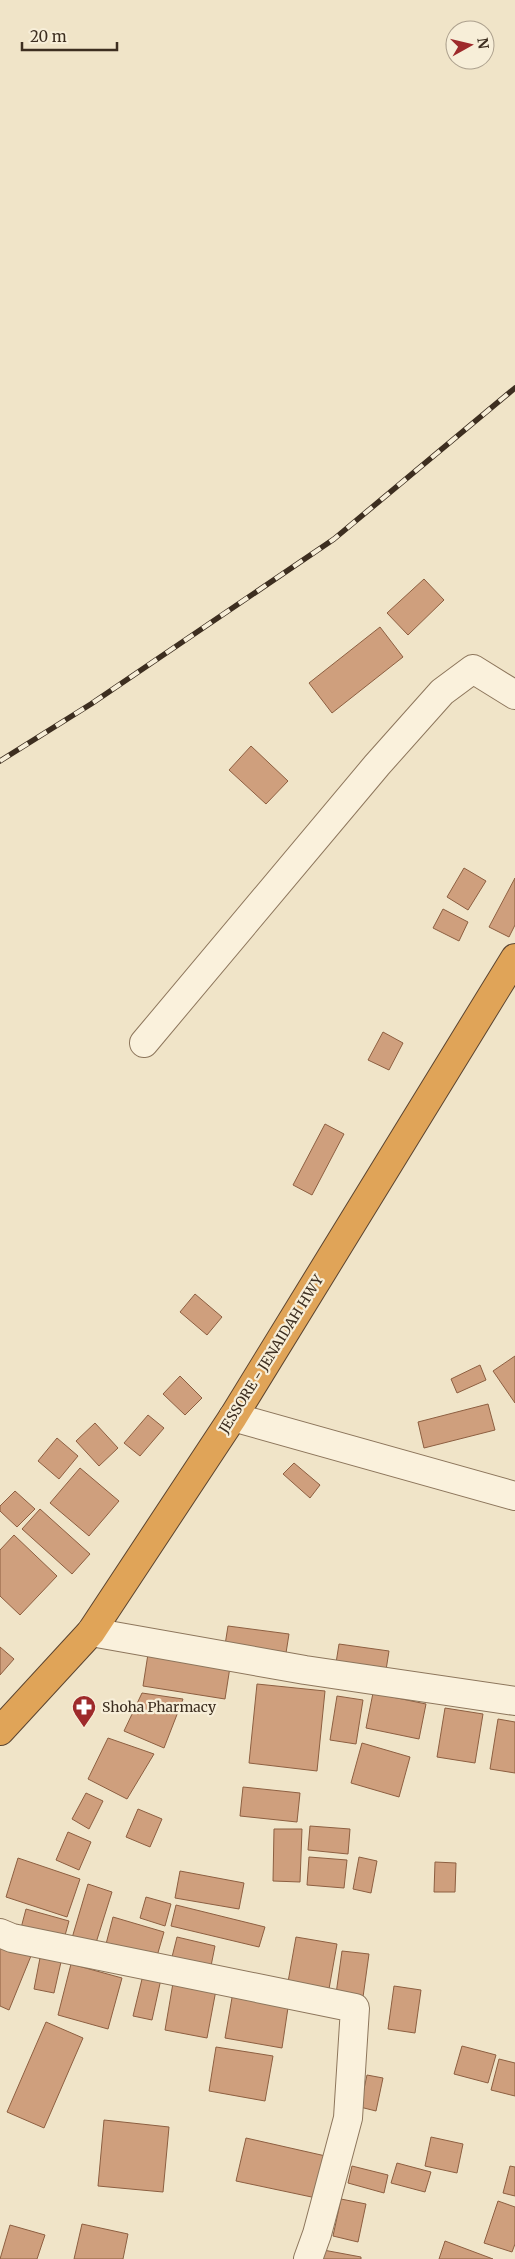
<svg xmlns="http://www.w3.org/2000/svg" width="515" height="2259" font-family="Merriweather,serif">
<rect width="100%" height="100%" fill="#f0e4c8"/>
<path fill="#cf9f7d" stroke="#8d5f41" d="M 424,579 L 444,600 L 408,635 L 387,613 Z
M 380,627 L 403,657 L 332,713 L 309,683 Z
M 251,746 L 288,781 L 266,804 L 229,770 Z
M 464,868 L 486,881 L 468,910 L 447,897 Z
M 515,878 L 515,925 L 509,937 L 489,927 Z
M 443,909 L 468,922 L 459,941 L 433,928 Z
M 383,1032 L 403,1043 L 389,1070 L 368,1060 Z
M 325,1124 L 344,1134 L 312,1195 L 293,1185 Z
M 195,1294 L 222,1317 L 207,1335 L 180,1312 Z
M 515,1356 L 515,1403 L 493,1371 Z
M 480,1365 L 486,1380 L 457,1393 L 451,1379 Z
M 180,1376 L 202,1398 L 185,1415 L 163,1394 Z
M 488,1404 L 495,1430 L 424,1448 L 418,1422 Z
M 148,1415 L 164,1428 L 140,1456 L 124,1443 Z
M 95,1423 L 118,1448 L 99,1466 L 76,1441 Z
M 57,1438 L 78,1456 L 59,1479 L 38,1461 Z
M 294,1463 L 320,1485 L 310,1498 L 283,1474 Z
M 80,1468 L 119,1501 L 89,1536 L 50,1503 Z
M 15,1491 L 35,1509 L 17,1527 L 0,1511 L 0,1506 Z
M 40,1509 L 90,1554 L 72,1574 L 22,1529 Z
M 14,1535 L 57,1576 L 20,1615 L 0,1596 L 0,1550 Z
M 228,1626 L 289,1634 L 286,1653 L 225,1645 Z
M 339,1644 L 389,1651 L 386,1670 L 336,1663 Z
M 0,1647 L 14,1659 L 0,1675 Z
M 148,1654 L 230,1667 L 225,1699 L 143,1686 Z
M 257,1684 L 325,1691 L 317,1771 L 249,1763 Z
M 142,1693 L 183,1699 L 164,1748 L 124,1731 Z
M 373,1693 L 426,1704 L 419,1739 L 366,1728 Z
M 337,1696 L 363,1700 L 356,1744 L 330,1740 Z
M 445,1708 L 483,1714 L 475,1763 L 437,1757 Z
M 498,1719 L 515,1722 L 515,1773 L 490,1769 Z
M 108,1738 L 154,1754 L 127,1799 L 88,1779 Z
M 362,1743 L 410,1757 L 399,1797 L 351,1783 Z
M 243,1787 L 300,1793 L 297,1822 L 240,1816 Z
M 86,1793 L 103,1801 L 89,1829 L 72,1819 Z
M 138,1809 L 162,1819 L 150,1847 L 126,1837 Z
M 310,1826 L 350,1829 L 348,1854 L 308,1850 Z
M 274,1829 L 302,1829 L 300,1882 L 273,1881 Z
M 68,1832 L 91,1842 L 79,1870 L 56,1860 Z
M 309,1857 L 347,1860 L 344,1888 L 307,1885 Z
M 359,1857 L 377,1861 L 371,1893 L 353,1889 Z
M 18,1858 L 80,1879 L 67,1917 L 6,1897 Z
M 435,1862 L 456,1863 L 455,1892 L 434,1892 Z
M 180,1871 L 244,1883 L 239,1909 L 175,1898 Z
M 88,1884 L 112,1892 L 95,1946 L 72,1938 Z
M 146,1897 L 171,1904 L 165,1926 L 140,1918 Z
M 176,1905 L 265,1927 L 259,1947 L 171,1926 Z
M 26,1909 L 69,1921 L 64,1939 L 21,1928 Z
M 113,1917 L 164,1932 L 155,1963 L 105,1948 Z
M 177,1937 L 215,1946 L 211,1966 L 172,1957 Z
M 296,1937 L 337,1944 L 329,1989 L 288,1982 Z
M 0,1938 L 33,1951 L 9,2010 L 0,2006 Z
M 342,1951 L 369,1954 L 363,1997 L 336,1994 Z
M 40,1958 L 61,1962 L 54,1993 L 34,1989 Z
M 71,1964 L 122,1978 L 108,2029 L 58,2015 Z
M 143,1975 L 161,1979 L 152,2020 L 133,2016 Z
M 173,1983 L 216,1990 L 207,2038 L 165,2030 Z
M 394,1986 L 421,1990 L 415,2033 L 388,2029 Z
M 233,1992 L 289,2001 L 282,2048 L 225,2038 Z
M 46,2022 L 83,2038 L 44,2128 L 7,2112 Z
M 462,2046 L 496,2055 L 488,2083 L 454,2074 Z
M 216,2047 L 273,2056 L 265,2101 L 209,2091 Z
M 499,2059 L 515,2063 L 515,2096 L 491,2090 Z
M 367,2075 L 383,2078 L 376,2111 L 360,2107 Z
M 104,2120 L 169,2127 L 163,2192 L 98,2186 Z
M 431,2137 L 463,2144 L 457,2173 L 425,2166 Z
M 246,2138 L 330,2157 L 321,2199 L 236,2181 Z
M 397,2163 L 431,2172 L 425,2192 L 391,2183 Z
M 352,2166 L 388,2175 L 384,2193 L 348,2183 Z
M 510,2166 L 515,2167 L 515,2196 L 503,2193 Z
M 341,2199 L 366,2204 L 358,2242 L 333,2236 Z
M 498,2201 L 515,2207 L 515,2244 L 512,2252 L 484,2243 Z
M 82,2224 L 128,2234 L 123,2259 L 74,2259 Z
M 10,2225 L 45,2235 L 37,2259 L 0,2259 Z
M 445,2241 L 493,2259 L 439,2259 Z
M 318,2249 L 361,2257 L 361,2259 L 316,2259 Z"/>
<g fill="none" stroke-linecap="round" stroke-linejoin="round">
<g stroke="#8d765c" stroke-width="30">
<path id="minor" d="M 144,1043 L 377,765 L 442,692 L 473,669 L 515,695
M 233,1417 L 515,1496
M 91,1632 L 305,1670 L 515,1701
M 0,1933 L 12,1938 L 355,2008 L 348,2118 L 317,2234 L 308,2259"/>
</g>
<g stroke="#5b4430" stroke-width="30">
<path id="highway" d="M 0,1731 L 91,1632 L 233,1417 L 515,958"/>
</g>
<use href="#minor" stroke="#faf1dc" stroke-width="28"/>
<use href="#highway" stroke="#e0a458" stroke-width="28"/>
<g stroke="#3d2e20" stroke-width="5.5">
<path id="rail" d="M 0,761 L 91,704 L 334,539 L 515,388"/>
</g>
<use href="#rail" stroke="#f7eed8" stroke-width="4" stroke-dasharray="11" stroke-linecap="butt"/>
</g>
<defs>
<g id="pharmacy-pin" transform="scale(1.25)"><path d="M0 17L-7.5 6A9.5 9.5 0 1 1 7.5 6Z" fill="#9e2a2b" stroke="#f7eed8"/><path d="M-2-6h4v4h4v4h-4v4h-4v-4h-4v-4h4Z" fill="#fff"/></g>
</defs>
<g fill-rule="evenodd">
<use href="#pharmacy-pin" x="84" y="1707"/>
</g>
<g text-anchor="middle" dominant-baseline="central" stroke-width="4.5" stroke-linejoin="round" paint-order="stroke">
<g font-size="14" fill="#3d2e20" stroke="#f7eed8">
<text transform="translate(271 1354) rotate(-58)">JESSORE - JENAIDAH HWY</text>
</g>
<g font-size="14" fill="#3d2e20" stroke="#f7eed8" text-anchor="start">
<text x="102" y="1707">Shoha Pharmacy</text>
</g>
</g>
<g transform="translate(470 45) rotate(82)"><circle r="24" fill="#f7eed8" stroke="#ada18e"/>
<path d="M0-4L9 19L0 12L-9 19Z" fill="#9e2a2b"/>
<text y="-8" font-size="14" font-weight="bold" text-anchor="middle" fill="#3d2e20">N</text>
</g>
<path d="M22 42v8h95v-8" fill="none" stroke="#3d2e20" stroke-width="2.5"/>
<text x="30" y="42" font-size="15" fill="#3d2e20" stroke="#f7eed8" stroke-width="4" paint-order="stroke">20 m</text>
</svg>
